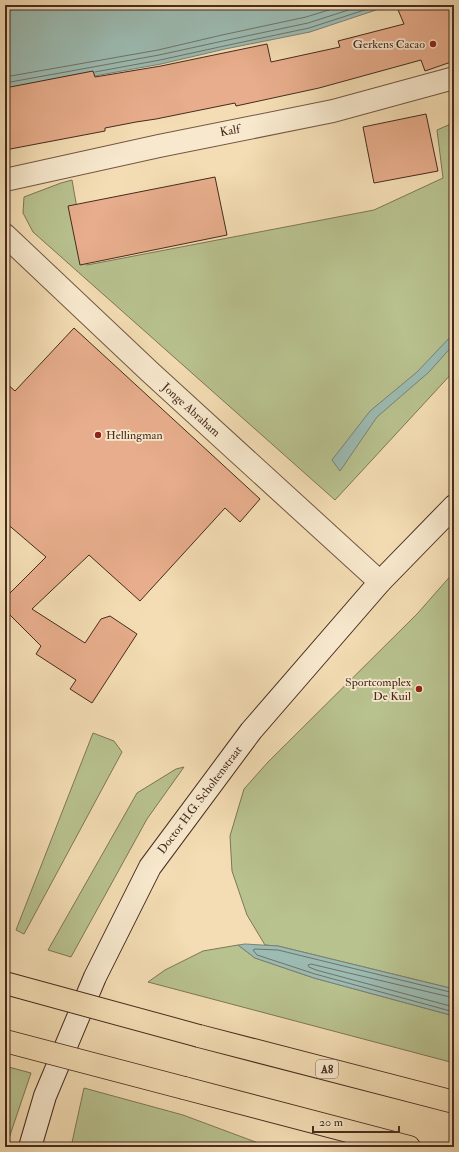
<svg xmlns="http://www.w3.org/2000/svg" width="459" height="1152" font-family="'IM FELL Double Pica',serif">
<rect width="100%" height="100%" fill="#f4ddb4"/>
<filter id="stains"><feTurbulence type="fractalNoise" baseFrequency=".005" numOctaves="4"/><feColorMatrix values="0 0 0 0 .2 0 0 0 0 .09 0 0 0 0 .02 0 0 0 .5 -.17"/></filter>
<radialGradient id="worn" r=".72"><stop offset=".6" stop-color="#630" stop-opacity="0"/><stop offset="1" stop-color="#630" stop-opacity=".3"/></radialGradient>
<path fill="#b8c28f" stroke="#7f7657" d="M 453,123 L 454,126 L 454,371 L 335,500 L 33,232 L 23,213 L 24,197 L 61,183 L 72,180 L 87,265 L 374,210 L 443,178 L 437,130 Z
M 454,572 L 454,989 L 278,946 L 265,945 L 247,915 L 232,871 L 230,836 L 244,789 L 268,762 L 417,614 Z
M 93,733 L 114,741 L 122,752 L 24,934 L 16,930 Z
M 184,767 L 147,819 L 71,957 L 48,950 L 137,793 L 176,769 Z
M 238,945 L 255,958 L 314,978 L 454,1016 L 454,1063 L 148,982 L 165,970 L 203,951 Z
M 5,1066 L 31,1073 L 6,1147 L 5,1147 Z
M 84,1088 L 183,1115 L 269,1147 L 71,1147 Z"/>
<path fill="#9cbbb2" stroke="#7a8177" d="M 5,5 L 391,5 L 310,32 L 225,49 L 161,64 L 5,92 Z
M 454,333 L 454,344 L 429,372 L 377,417 L 340,471 L 332,460 L 370,411 L 417,372 Z
M 245,944 L 278,946 L 454,989 L 454,1016 L 314,978 L 255,958 L 238,945 Z"/>
<g fill="none" stroke-linecap="round" stroke-linejoin="round">
<path stroke="#717368" stroke-width="1" d="M 95,72 L 160,60 L 224,46 L 309,28 L 380,5
M 5,77 L 158,50 L 222,35 L 306,17 L 345,5
M 5,83 L 159,55 L 223,41 L 308,23 L 364,5
M 454,993 L 278,950 L 255,949 L 253,950 L 257,955 L 315,974 L 454,1012
M 454,998 L 311,964 L 308,965 L 309,967 L 316,970 L 454,1007"/>
</g>
<path fill="#e7ad8c" stroke="#462b1f" d="M 396,5 L 454,5 L 454,61 L 425,71 L 421,60 L 319,88 L 236,106 L 235,103 L 156,119 L 136,122 L 105,128 L 105,131 L 5,150 L 5,88 L 93,71 L 95,77 L 161,66 L 267,44 L 271,62 L 340,47 L 338,41 L 404,24 Z
M 426,114 L 438,171 L 374,183 L 363,127 Z
M 215,177 L 227,235 L 80,265 L 68,206 Z
M 74,328 L 260,499 L 240,522 L 225,508 L 140,601 L 89,555 L 32,609 L 85,643 L 101,619 L 110,616 L 137,634 L 92,703 L 70,689 L 76,680 L 36,654 L 41,646 L 5,610 L 5,592 L 9,594 L 46,557 L 5,522 L 5,382 L 15,391 Z"/>
<g fill="none" stroke-linecap="round" stroke-linejoin="round">
<g stroke="#725844" stroke-width="24">
<path id="minor" d="M 5,180 L 159,146 L 333,111 L 454,78
M 5,235 L 150,372 L 380,582"/>
</g>
<g stroke="#462b1f" stroke-width="24">
<path id="secondary" d="M 30,1147 L 45,1096 L 95,977 L 150,867 L 251,731 L 380,582 L 454,506"/>
</g>
<g stroke="#462b1f" stroke-width="24">
<path id="motorway" d="M 199,1036 L 454,1102
M 184,1088 L 409,1147"/>
</g>
<use href="#minor" stroke="#f8e9ce" stroke-width="22"/>
<use href="#secondary" stroke="#f8e9ce" stroke-width="22"/>
<use href="#motorway" stroke="#f4ddb4" stroke-width="22"/>
<g stroke="#462b1f" stroke-width="24" stroke-linecap="butt">
<path id="motorway-bridge" d="M 5,983 L 199,1036
M 5,1041 L 184,1088"/>
</g>
<use href="#motorway-bridge" stroke="#f4ddb4" stroke-width="22"/>
</g>
<g fill="#8f2418" stroke="#f8e9ce" stroke-width="1.5">
<circle cx="433" cy="44" r="4"/>
<circle cx="98" cy="435" r="4"/>
<circle cx="419" cy="689" r="4"/>
</g>
<g text-anchor="middle" dominant-baseline="central" stroke-width="3.5" stroke-linejoin="round" paint-order="stroke">
<rect fill="#f8e9ce" stroke="#7b6454" stroke-width="1" x="316" y="1060" width="22" height="18" rx="3"/>
<g font-size="11" font-weight="bold" fill="#462b1f">
<text x="327" y="1069">A8</text>
</g>
<g font-size="12" fill="#462b1f" stroke="#f8e9ce" text-anchor="end">
<text x="425" y="44">Gerkens Cacao</text>
<text x="106" y="435" text-anchor="start">Hellingman</text>
<text x="411" y="682">Sportcomplex<tspan x="411" dy="14">De Kuil</tspan></text>
</g>
<g font-size="12" fill="#462b1f" stroke="#f8e9ce">
<text transform="translate(230 131) rotate(-11)">Kalf</text>
<text transform="translate(191 410) rotate(42)">Jonge Abraham</text>
<text transform="translate(200 800) rotate(-53)">Doctor H.G. Scholtenstraat</text>
</g>
</g>
<rect width="459" height="1152" fill="none" stroke="#f4ddb4" stroke-width="20"/>
<rect x="6" y="6" width="447" height="1140" fill="none" stroke="#462b1f" stroke-width="2"/>
<rect x="10" y="10" width="439" height="1132" fill="none" stroke="#462b1f"/>
<path d="M313 1126v6h86v-6" fill="none" stroke="#462b1f" stroke-width="2"/>
<text x="319" y="1126" font-size="12" fill="#462b1f" stroke="#f8e9ce" stroke-width="3" paint-order="stroke">20 m</text>
<rect width="100%" height="100%" filter="url(#stains)"/>
<rect width="100%" height="100%" fill="url(#worn)"/>
</svg>
